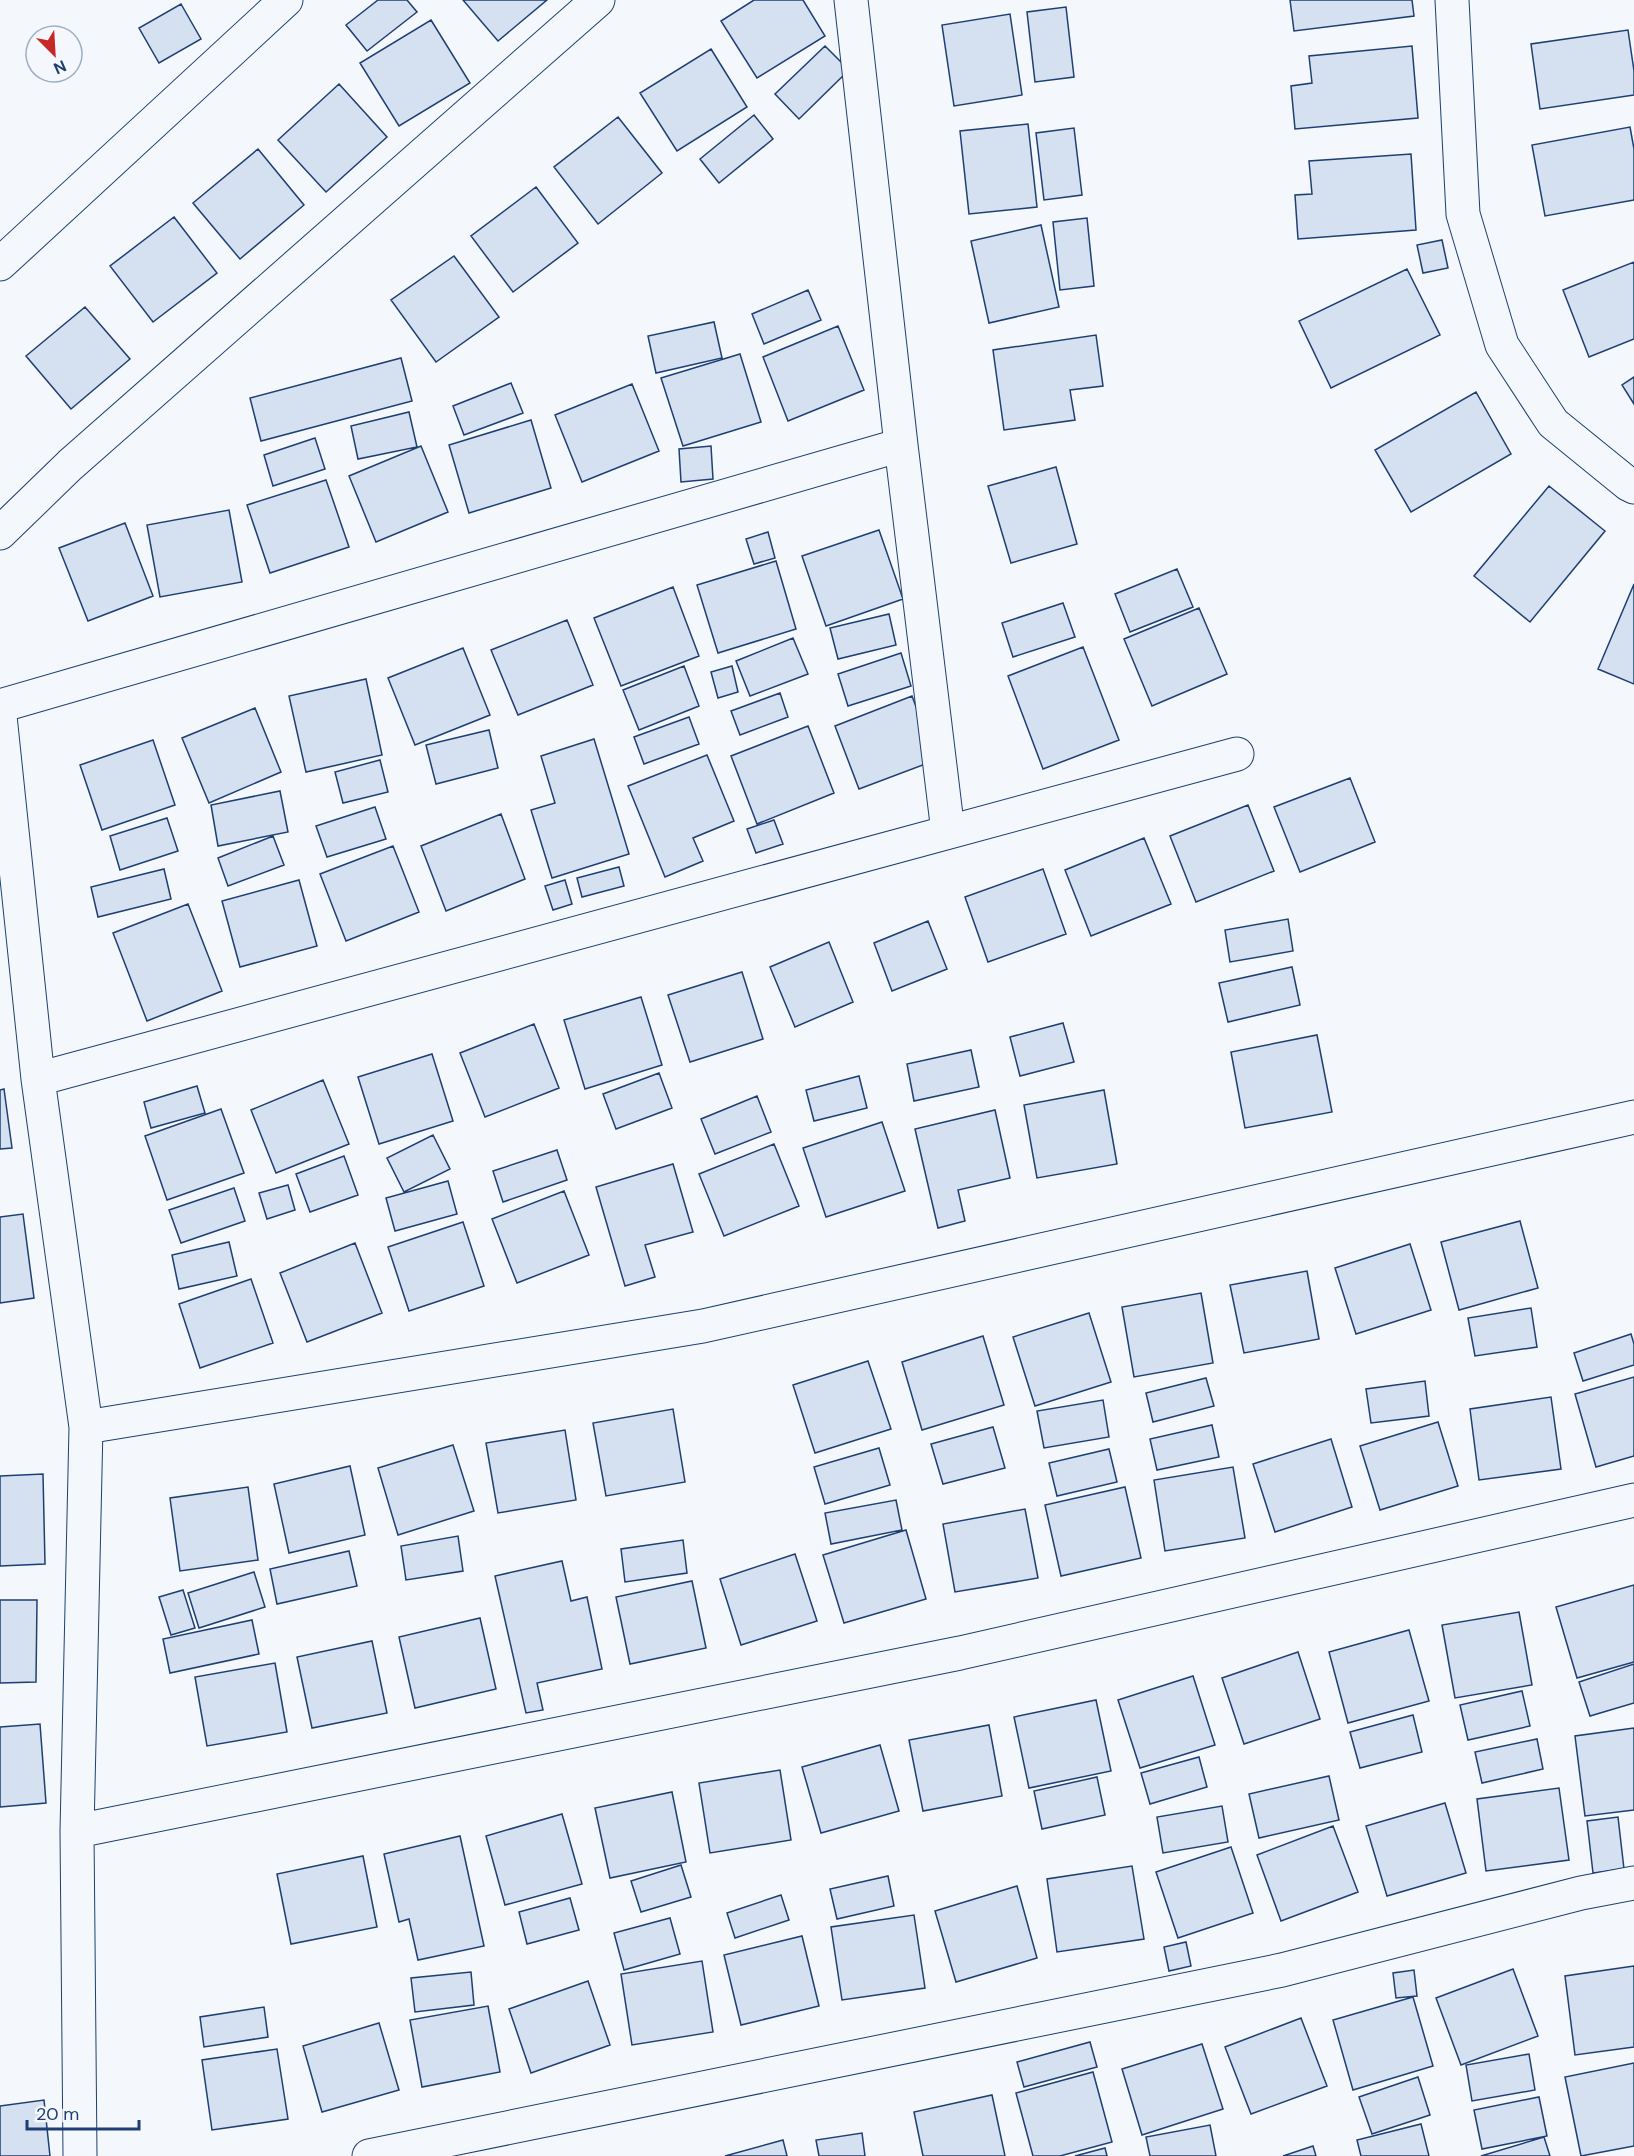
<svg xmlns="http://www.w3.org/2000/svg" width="1634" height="2156" font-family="'DM Sans',sans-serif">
<rect width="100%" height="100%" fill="#f4f7fb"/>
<path fill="#d5e0f0" stroke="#1d3f73" stroke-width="1.5" d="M 378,0 L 407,0 L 417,12 L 367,51 L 346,25 Z
M 463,0 L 547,0 L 498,41 Z
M 754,0 L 803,0 L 825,36 L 757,78 L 721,21 Z
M 1290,0 L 1412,0 L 1414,16 L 1294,31 Z
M 181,4 L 201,39 L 159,63 L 139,28 Z
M 1066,7 L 1074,77 L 1035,82 L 1027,12 Z
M 1010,14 L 1022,95 L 954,106 L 942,25 Z
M 431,20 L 470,83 L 399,126 L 360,63 Z
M 1628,30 L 1634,71 L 1634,95 L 1540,109 L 1531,44 Z
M 825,46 L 849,70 L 799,119 L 775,94 Z
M 1412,46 L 1418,118 L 1295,129 L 1291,86 L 1312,83 L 1309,56 Z
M 711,49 L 747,107 L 677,151 L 640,93 Z
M 339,84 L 387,137 L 326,192 L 278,140 Z
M 754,115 L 773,139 L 719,183 L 700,159 Z
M 618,117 L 662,173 L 598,224 L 554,167 Z
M 1028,124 L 1037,207 L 969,214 L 960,131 Z
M 1630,127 L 1634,149 L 1634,200 L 1545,216 L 1532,145 Z
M 1074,128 L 1082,195 L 1044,200 L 1036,133 Z
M 258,149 L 304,205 L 240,259 L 193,203 Z
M 1411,154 L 1416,230 L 1298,239 L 1295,195 L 1312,194 L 1309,161 Z
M 536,187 L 578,243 L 513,292 L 471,236 Z
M 174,217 L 217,273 L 153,322 L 110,266 Z
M 1087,218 L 1094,286 L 1060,290 L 1053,222 Z
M 1041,225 L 1059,307 L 989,323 L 971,241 Z
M 1442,240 L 1448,268 L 1423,273 L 1417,245 Z
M 454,256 L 499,317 L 436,362 L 391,300 Z
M 1634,262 L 1634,339 L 1589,357 L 1563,290 Z
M 1407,269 L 1440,335 L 1331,388 L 1299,321 Z
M 808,290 L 821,320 L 764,344 L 752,314 Z
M 85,307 L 130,359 L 71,409 L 26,356 Z
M 714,322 L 722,358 L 656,373 L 648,336 Z
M 838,326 L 864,390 L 788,421 L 763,357 Z
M 1096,335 L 1103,386 L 1070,390 L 1075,420 L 1004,430 L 993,350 Z
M 740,354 L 761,422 L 683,446 L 661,378 Z
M 401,358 L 412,401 L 261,441 L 250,398 Z
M 1634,377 L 1634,404 L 1622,385 Z
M 511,383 L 523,413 L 464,435 L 453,406 Z
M 632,384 L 659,451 L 582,482 L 555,415 Z
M 1476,392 L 1511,454 L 1411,512 L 1375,450 Z
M 409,412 L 417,447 L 358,459 L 351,426 Z
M 531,420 L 551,488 L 469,513 L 449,445 Z
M 315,438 L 325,469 L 273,486 L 264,455 Z
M 421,446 L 448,512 L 376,542 L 349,476 Z
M 711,446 L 713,479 L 681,482 L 679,449 Z
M 1056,467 L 1077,544 L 1011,563 L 988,486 Z
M 326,480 L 349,547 L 270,573 L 247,505 Z
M 1549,486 L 1605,531 L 1530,622 L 1474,576 Z
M 229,510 L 242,582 L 160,597 L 147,525 Z
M 125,523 L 153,596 L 88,621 L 59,548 Z
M 879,530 L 903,599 L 826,626 L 802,556 Z
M 768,532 L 775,558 L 754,564 L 746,539 Z
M 776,561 L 796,629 L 718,653 L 697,585 Z
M 1177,569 L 1193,607 L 1130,632 L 1115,594 Z
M 1634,584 L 1634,684 L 1598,669 Z
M 673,587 L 699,656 L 621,686 L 594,618 Z
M 1063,603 L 1075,637 L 1013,657 L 1002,623 Z
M 1199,608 L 1227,674 L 1152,706 L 1124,639 Z
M 889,614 L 896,645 L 838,659 L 830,628 Z
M 567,620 L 593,685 L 518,715 L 491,650 Z
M 793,638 L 808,674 L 750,696 L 736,661 Z
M 1083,647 L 1119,740 L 1043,769 L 1008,676 Z
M 463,648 L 490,715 L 415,745 L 388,678 Z
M 901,653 L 911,686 L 848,706 L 838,674 Z
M 684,666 L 699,706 L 639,730 L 623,690 Z
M 732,666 L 738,692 L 718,698 L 711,672 Z
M 366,679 L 382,755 L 306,772 L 289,696 Z
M 780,693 L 788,717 L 740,735 L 731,711 Z
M 912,696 L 936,760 L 859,789 L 835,726 Z
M 255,708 L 281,772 L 209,803 L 182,738 Z
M 689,717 L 699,744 L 644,764 L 634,737 Z
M 808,726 L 834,793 L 757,824 L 731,756 Z
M 489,730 L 498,768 L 436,784 L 426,745 Z
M 594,739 L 629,854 L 552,878 L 531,810 L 555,803 L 541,756 Z
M 153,740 L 175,805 L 102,830 L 80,765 Z
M 707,755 L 734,821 L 693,838 L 703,861 L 665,877 L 628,786 Z
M 380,760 L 388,792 L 343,803 L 335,772 Z
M 1350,778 L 1375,842 L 1300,872 L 1274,807 Z
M 280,791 L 288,832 L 218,846 L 211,805 Z
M 1248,805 L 1274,871 L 1196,902 L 1170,836 Z
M 375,807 L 386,839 L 327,857 L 316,826 Z
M 501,814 L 525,879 L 446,911 L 421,846 Z
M 167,818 L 178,851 L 120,870 L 110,836 Z
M 774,820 L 783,844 L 756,853 L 747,829 Z
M 273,836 L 284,865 L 228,886 L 218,858 Z
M 1144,838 L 1171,904 L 1091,936 L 1065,870 Z
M 393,846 L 419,912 L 346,941 L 320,874 Z
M 619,867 L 624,886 L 582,897 L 577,878 Z
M 164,869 L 171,899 L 98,917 L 91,887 Z
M 1043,869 L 1066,934 L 988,962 L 965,897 Z
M 299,880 L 317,946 L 240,967 L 222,901 Z
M 565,880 L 572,904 L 553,910 L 545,886 Z
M 188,904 L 222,991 L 147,1021 L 113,933 Z
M 1288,919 L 1293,951 L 1230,962 L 1225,930 Z
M 928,921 L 947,969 L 892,991 L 874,943 Z
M 829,942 L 853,1002 L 795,1027 L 770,967 Z
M 1292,967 L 1300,1005 L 1228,1022 L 1219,983 Z
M 742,972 L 763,1039 L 690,1062 L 668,995 Z
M 641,997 L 662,1065 L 585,1089 L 564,1020 Z
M 1063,1023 L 1074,1062 L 1020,1076 L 1010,1037 Z
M 534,1024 L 559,1088 L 485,1117 L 460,1053 Z
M 1317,1035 L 1332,1112 L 1245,1128 L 1231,1052 Z
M 971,1050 L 979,1087 L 914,1101 L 907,1064 Z
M 432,1054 L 453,1121 L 379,1144 L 358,1077 Z
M 659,1073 L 672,1108 L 616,1129 L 603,1094 Z
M 859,1076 L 867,1108 L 814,1121 L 806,1090 Z
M 323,1080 L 349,1144 L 276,1173 L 251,1110 Z
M 197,1086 L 205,1113 L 151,1128 L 144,1102 Z
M 4,1089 L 12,1148 L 0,1149 L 0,1090 Z
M 1104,1090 L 1117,1164 L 1037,1178 L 1024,1105 Z
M 757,1096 L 771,1132 L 715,1154 L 701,1119 Z
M 221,1109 L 244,1173 L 167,1200 L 145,1136 Z
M 995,1110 L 1010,1178 L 958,1190 L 965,1221 L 938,1228 L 915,1129 Z
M 882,1122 L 905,1191 L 826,1217 L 803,1148 Z
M 433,1135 L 450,1169 L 404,1192 L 387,1158 Z
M 774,1144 L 799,1206 L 724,1236 L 699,1174 Z
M 557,1150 L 567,1180 L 503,1202 L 493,1171 Z
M 344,1156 L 358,1195 L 310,1212 L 296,1174 Z
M 673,1164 L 693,1232 L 645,1245 L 655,1277 L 625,1286 L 596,1187 Z
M 448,1181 L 457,1214 L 395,1231 L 386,1198 Z
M 288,1185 L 295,1210 L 267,1219 L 259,1193 Z
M 234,1188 L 245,1221 L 181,1243 L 169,1210 Z
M 564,1191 L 589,1255 L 517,1283 L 492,1219 Z
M 23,1214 L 34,1298 L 0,1303 L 0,1217 Z
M 1520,1221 L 1538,1288 L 1459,1310 L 1441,1242 Z
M 463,1222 L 484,1286 L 409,1311 L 388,1247 Z
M 229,1242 L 237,1276 L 179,1289 L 172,1255 Z
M 355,1243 L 382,1313 L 307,1342 L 280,1273 Z
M 1410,1244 L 1431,1310 L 1356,1334 L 1335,1268 Z
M 1307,1271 L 1319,1339 L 1244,1353 L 1230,1285 Z
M 251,1279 L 273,1343 L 200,1368 L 179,1304 Z
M 1201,1293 L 1213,1363 L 1134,1377 L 1122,1307 Z
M 1531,1308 L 1537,1347 L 1475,1356 L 1468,1318 Z
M 1089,1313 L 1111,1382 L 1035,1406 L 1013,1337 Z
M 1631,1334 L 1634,1344 L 1634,1365 L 1583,1381 L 1574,1353 Z
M 983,1336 L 1004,1405 L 922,1430 L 902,1362 Z
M 868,1361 L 891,1429 L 815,1453 L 793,1385 Z
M 1634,1377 L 1634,1456 L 1596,1467 L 1575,1394 Z
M 1206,1378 L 1214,1406 L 1153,1422 L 1146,1393 Z
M 1425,1381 L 1429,1416 L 1371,1423 L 1366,1389 Z
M 1551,1397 L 1561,1469 L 1479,1480 L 1470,1409 Z
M 1103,1400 L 1109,1437 L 1044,1448 L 1037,1411 Z
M 673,1409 L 685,1482 L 606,1496 L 593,1423 Z
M 1438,1422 L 1458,1486 L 1380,1510 L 1360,1446 Z
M 1212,1425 L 1219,1457 L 1157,1470 L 1150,1439 Z
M 993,1427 L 1005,1468 L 943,1484 L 931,1444 Z
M 565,1430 L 576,1500 L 498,1513 L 486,1443 Z
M 1331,1439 L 1352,1507 L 1275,1532 L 1253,1464 Z
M 453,1445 L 474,1511 L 398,1535 L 378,1468 Z
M 879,1448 L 890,1485 L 825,1504 L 814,1467 Z
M 1109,1449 L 1117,1482 L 1057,1496 L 1049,1463 Z
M 350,1466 L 365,1535 L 289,1553 L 274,1484 Z
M 1233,1467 L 1245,1538 L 1165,1551 L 1154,1480 Z
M 43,1474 L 45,1564 L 0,1566 L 0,1476 Z
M 248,1487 L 258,1560 L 180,1571 L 170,1498 Z
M 1125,1487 L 1141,1558 L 1061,1576 L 1045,1505 Z
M 896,1500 L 902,1530 L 831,1544 L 825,1513 Z
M 1025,1509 L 1038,1578 L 955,1592 L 943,1524 Z
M 906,1530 L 926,1599 L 844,1623 L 823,1555 Z
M 458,1536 L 463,1571 L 406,1580 L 401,1546 Z
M 683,1540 L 687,1573 L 625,1582 L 621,1549 Z
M 349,1551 L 357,1586 L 277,1604 L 270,1569 Z
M 795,1554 L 817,1621 L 741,1645 L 720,1579 Z
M 562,1561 L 571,1601 L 587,1597 L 602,1669 L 537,1683 L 543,1710 L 526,1713 L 495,1576 Z
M 254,1572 L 265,1607 L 199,1628 L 188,1593 Z
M 692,1581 L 706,1648 L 630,1664 L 616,1597 Z
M 1634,1585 L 1634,1662 L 1577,1678 L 1556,1607 Z
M 183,1590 L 195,1628 L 171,1635 L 159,1597 Z
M 0,1600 L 37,1600 L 36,1682 L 0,1683 Z
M 1519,1612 L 1532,1685 L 1455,1698 L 1442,1625 Z
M 480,1618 L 496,1689 L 415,1708 L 399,1637 Z
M 252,1620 L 259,1654 L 170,1673 L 163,1639 Z
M 1409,1630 L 1429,1701 L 1348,1723 L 1329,1652 Z
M 372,1641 L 387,1713 L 312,1728 L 297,1657 Z
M 1298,1652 L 1320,1719 L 1244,1744 L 1222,1678 Z
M 275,1663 L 287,1732 L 207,1746 L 195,1677 Z
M 1634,1664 L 1634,1703 L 1590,1716 L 1579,1682 Z
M 1193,1676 L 1215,1745 L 1140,1768 L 1118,1700 Z
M 1522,1691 L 1530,1726 L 1468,1740 L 1460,1705 Z
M 1096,1700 L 1111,1771 L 1029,1788 L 1014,1717 Z
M 1413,1715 L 1422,1752 L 1360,1768 L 1350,1732 Z
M 40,1724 L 46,1803 L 0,1807 L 0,1727 Z
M 989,1725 L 1002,1796 L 923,1811 L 909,1740 Z
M 1634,1728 L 1634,1810 L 1585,1816 L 1575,1736 Z
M 1537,1739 L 1543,1769 L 1482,1783 L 1475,1752 Z
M 880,1745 L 899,1811 L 821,1833 L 802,1767 Z
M 1199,1757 L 1207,1787 L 1150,1804 L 1141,1773 Z
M 780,1770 L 791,1840 L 710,1853 L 699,1783 Z
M 1329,1776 L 1339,1820 L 1259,1838 L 1249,1794 Z
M 1097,1777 L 1105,1815 L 1042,1829 L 1034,1791 Z
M 1559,1788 L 1569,1860 L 1486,1871 L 1477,1799 Z
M 672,1792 L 686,1862 L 610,1878 L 595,1808 Z
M 1445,1803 L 1466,1873 L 1387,1896 L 1366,1826 Z
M 1222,1806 L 1228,1842 L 1163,1853 L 1157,1817 Z
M 562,1814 L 582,1884 L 505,1905 L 486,1836 Z
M 1618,1817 L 1624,1869 L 1593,1873 L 1587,1821 Z
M 1333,1826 L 1358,1892 L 1281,1921 L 1257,1855 Z
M 460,1836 L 484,1946 L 418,1960 L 409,1919 L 399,1922 L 384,1854 Z
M 1231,1847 L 1253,1913 L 1178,1938 L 1156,1872 Z
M 363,1856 L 377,1927 L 291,1944 L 277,1874 Z
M 681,1865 L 691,1897 L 641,1912 L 631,1881 Z
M 1132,1866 L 1144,1939 L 1057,1952 L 1047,1879 Z
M 888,1876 L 894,1906 L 837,1919 L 830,1889 Z
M 1017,1886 L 1037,1958 L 956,1982 L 935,1911 Z
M 781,1895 L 789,1920 L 735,1938 L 727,1913 Z
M 570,1898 L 579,1930 L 527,1944 L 519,1912 Z
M 914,1915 L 925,1988 L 842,2000 L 831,1927 Z
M 670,1918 L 680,1954 L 624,1970 L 614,1933 Z
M 802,1936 L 819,2006 L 741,2025 L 724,1955 Z
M 1186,1942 L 1191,1966 L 1169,1971 L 1164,1947 Z
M 702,1961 L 713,2032 L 632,2045 L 621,1974 Z
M 1634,1966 L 1634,2047 L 1575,2055 L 1565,1976 Z
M 1513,1969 L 1538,2036 L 1461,2065 L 1436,1998 Z
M 1414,1970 L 1417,1996 L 1396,1998 L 1393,1973 Z
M 471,1972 L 474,2005 L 415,2012 L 411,1978 Z
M 588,1981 L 610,2045 L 531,2073 L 509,2009 Z
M 1413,1997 L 1433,2066 L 1353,2090 L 1333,2020 Z
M 488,2006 L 500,2072 L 422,2087 L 410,2020 Z
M 264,2007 L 268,2037 L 204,2047 L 200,2017 Z
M 1301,2018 L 1327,2086 L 1251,2114 L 1225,2047 Z
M 379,2023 L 399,2090 L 322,2112 L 303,2046 Z
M 1090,2042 L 1097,2067 L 1024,2087 L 1017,2062 Z
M 1202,2044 L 1223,2109 L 1142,2135 L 1122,2069 Z
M 277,2049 L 288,2119 L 212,2130 L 202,2060 Z
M 1529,2054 L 1535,2090 L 1472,2101 L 1466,2065 Z
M 1634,2063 L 1634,2146 L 1581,2156 L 1565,2077 Z
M 1093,2072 L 1112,2142 L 1060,2156 L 1033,2156 L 1016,2093 Z
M 1418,2077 L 1430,2115 L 1372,2134 L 1359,2097 Z
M 992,2095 L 1005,2156 L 923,2156 L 914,2112 Z
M 1539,2097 L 1547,2136 L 1482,2149 L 1474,2110 Z
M 44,2100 L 50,2156 L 0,2156 L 0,2106 Z
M 1421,2124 L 1429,2156 L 1361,2156 L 1357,2140 Z
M 1210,2125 L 1216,2156 L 1150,2156 L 1146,2137 Z
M 862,2133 L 865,2156 L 819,2156 L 816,2140 Z
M 1544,2137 L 1550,2156 L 1481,2156 Z
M 783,2140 L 787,2156 L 725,2156 Z
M 1313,2146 L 1316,2156 L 1283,2156 Z
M 1105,2148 L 1107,2156 L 1075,2156 Z"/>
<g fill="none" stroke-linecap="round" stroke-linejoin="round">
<g stroke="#1d3f73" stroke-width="35">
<path id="minor" d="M 851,0 L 901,445 L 948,832
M 1452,0 L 1463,214 L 1502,345 L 1553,423 L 1628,484 L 1634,487
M 0,264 L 286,0
M 0,533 L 70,465 L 598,0
M 0,706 L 901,445
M 0,716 L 38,1079 L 86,1427 L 77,1831 L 80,2156
M 38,1079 L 1237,754
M 86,1427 L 703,1326 L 1634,1117
M 77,1831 L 960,1653 L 1634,1500
M 369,2156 L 1282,1970 L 1581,1893 L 1634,1883"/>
</g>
<use href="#minor" stroke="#f4f7fb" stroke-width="33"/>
</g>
<g transform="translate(54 54) rotate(156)"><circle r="28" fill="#f4f7fb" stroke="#9eadc5" stroke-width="1.5"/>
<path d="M0-4.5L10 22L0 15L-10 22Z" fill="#c62828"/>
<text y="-9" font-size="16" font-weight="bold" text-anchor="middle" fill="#1d3f73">N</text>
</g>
<path d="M27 2120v9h112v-9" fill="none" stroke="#1d3f73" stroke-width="3"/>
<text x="36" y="2120" font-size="18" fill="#1d3f73" stroke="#f4f7fb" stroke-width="4.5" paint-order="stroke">20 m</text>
</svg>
